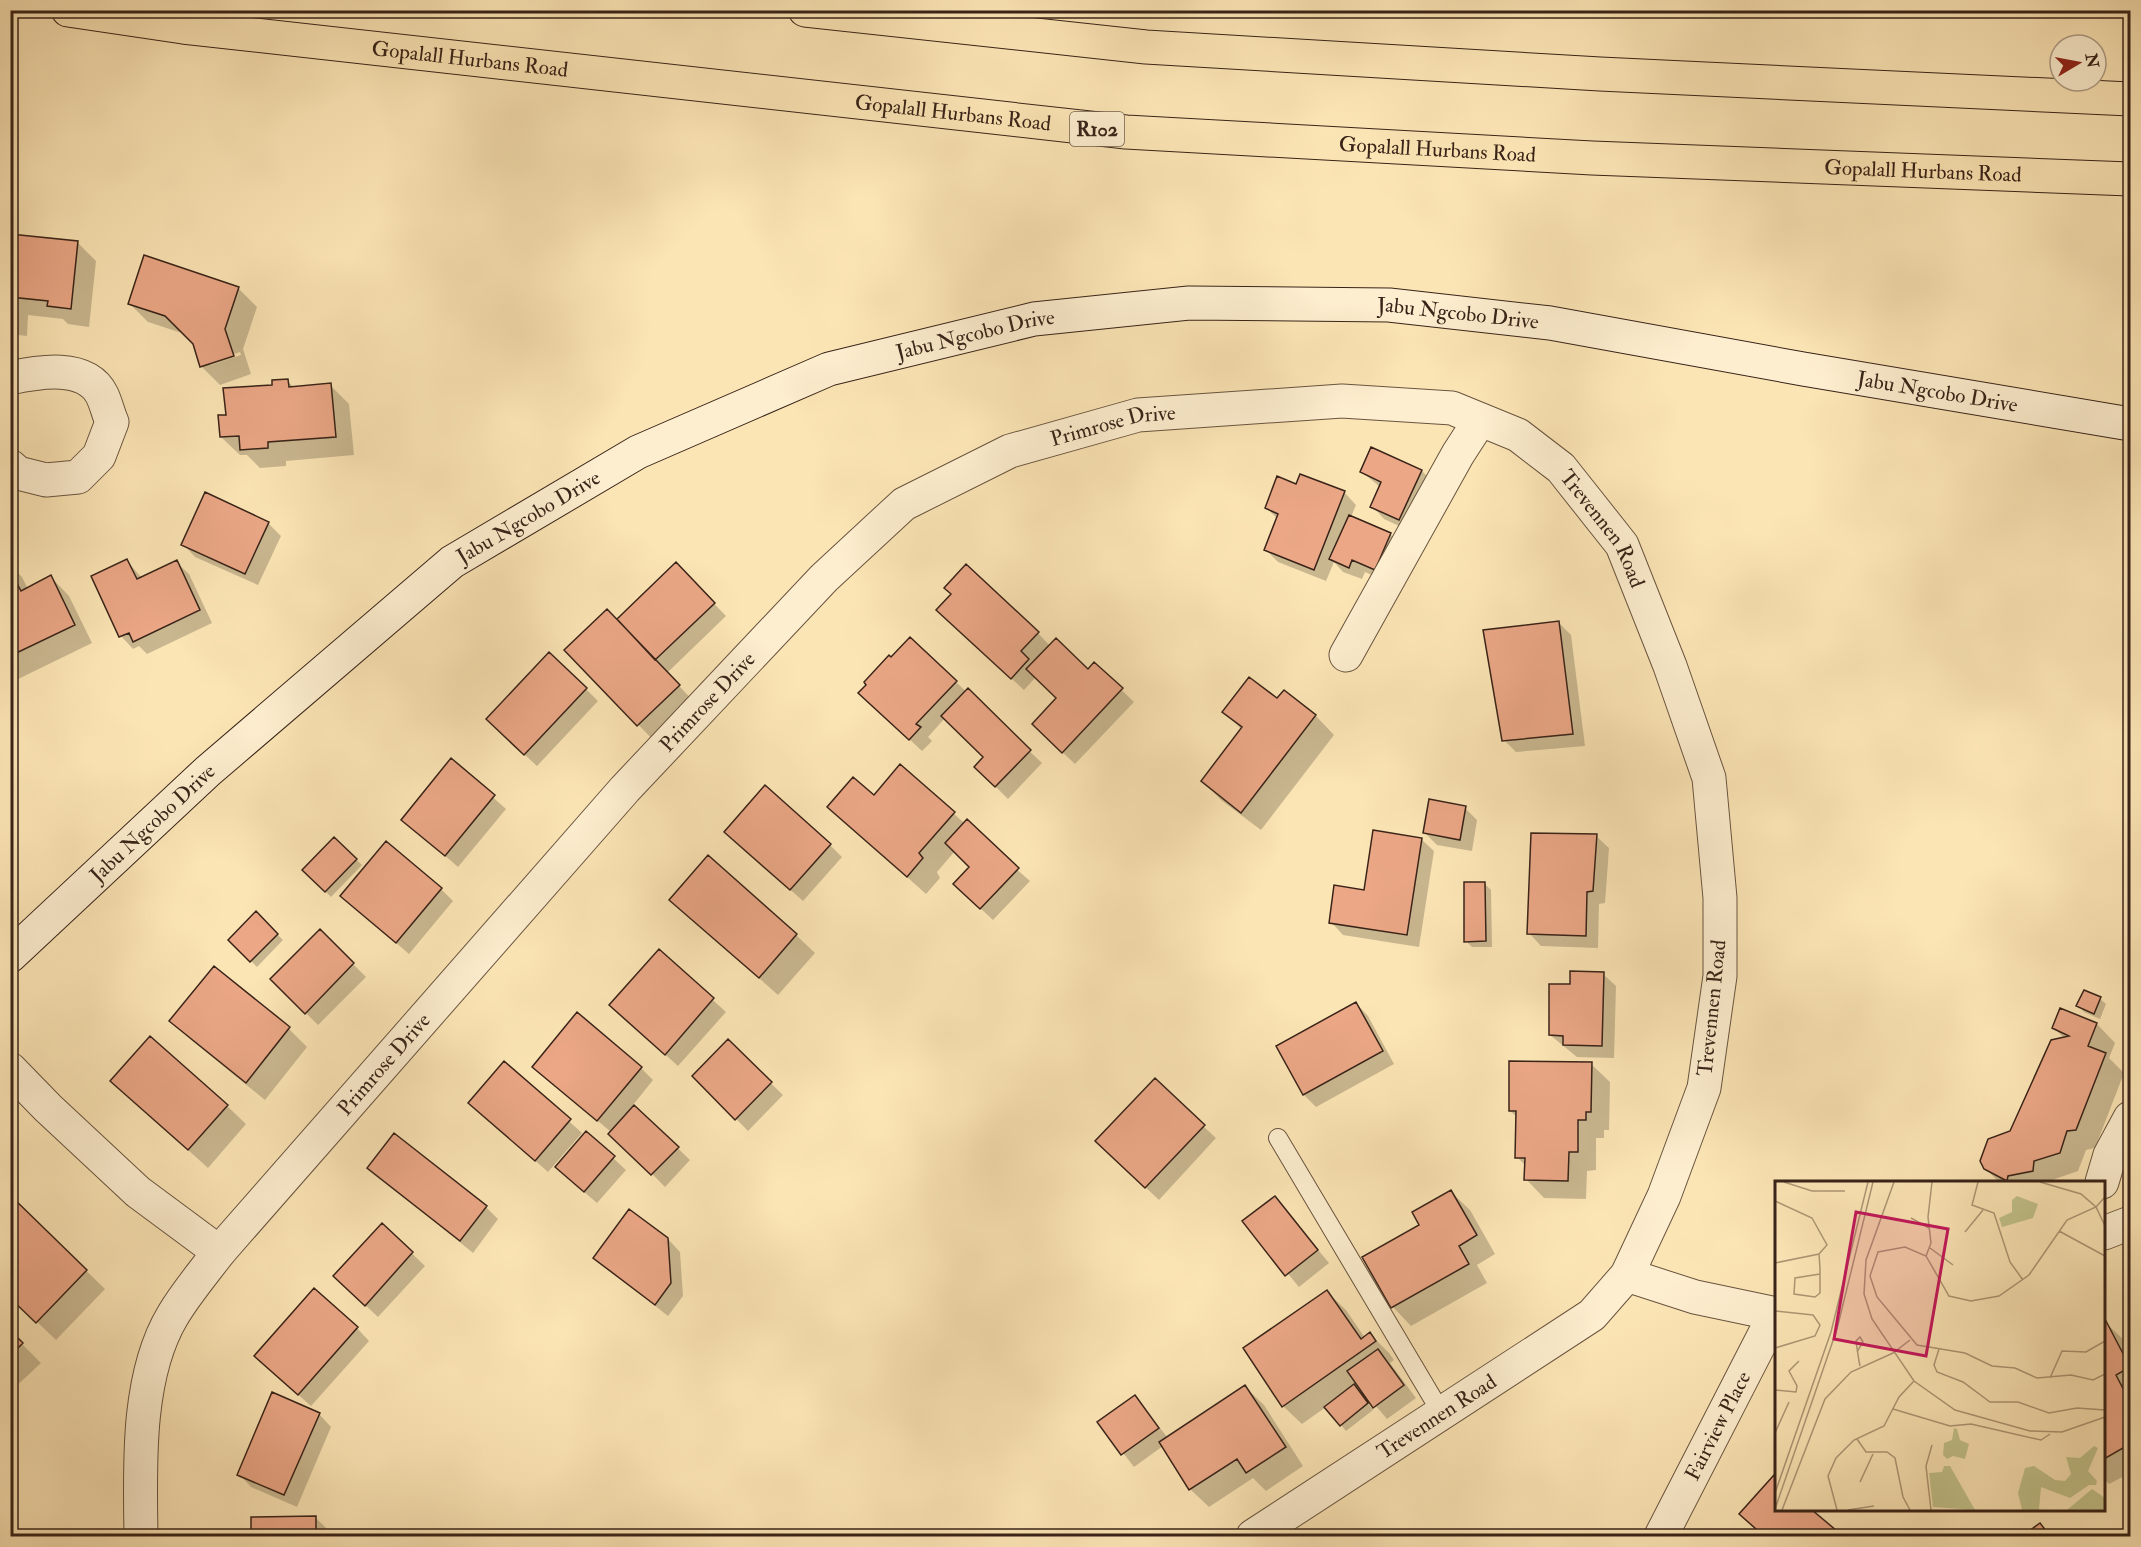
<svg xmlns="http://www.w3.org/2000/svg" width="2141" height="1547" font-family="'IM FELL Double Pica',serif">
<rect width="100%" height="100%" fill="#fce5b5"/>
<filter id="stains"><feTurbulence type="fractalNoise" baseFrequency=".00333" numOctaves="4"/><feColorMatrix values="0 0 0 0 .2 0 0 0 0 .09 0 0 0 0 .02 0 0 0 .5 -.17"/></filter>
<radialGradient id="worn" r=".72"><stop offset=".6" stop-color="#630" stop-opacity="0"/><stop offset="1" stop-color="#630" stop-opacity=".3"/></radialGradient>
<path fill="#0003" fill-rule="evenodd" d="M 10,235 L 77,242 L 96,261 L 89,327 L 68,324 L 63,319 L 28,315 L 27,336 L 10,334 Z
M 238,288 L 257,307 L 243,349 L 251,374 L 220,385 L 201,366 L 194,343 L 185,334 L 148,322 L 129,303 ZM 240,352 L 241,355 L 210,365 L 210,362 Z
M 287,381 L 295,388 L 330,385 L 349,404 L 354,455 L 286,461 L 286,466 L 260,468 L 247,455 L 240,455 L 221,437 L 227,416 L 274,386 Z
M 1372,449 L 1422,471 L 1434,483 L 1412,532 L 1384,519 L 1372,506 L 1380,487 L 1362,472 Z
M 1344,492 L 1356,505 L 1351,517 L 1390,534 L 1403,547 L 1387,582 L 1365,572 L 1362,579 L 1343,572 L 1334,562 L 1326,581 L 1278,562 L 1266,550 L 1278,519 L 1266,508 Z
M 268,523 L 281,536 L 258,585 L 195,557 L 183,544 Z
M 127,561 L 142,578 L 176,562 L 189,574 L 212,623 L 147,654 L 139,646 L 133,649 L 121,636 Z
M 676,564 L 726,616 L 667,673 L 697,705 L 657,744 L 566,650 L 617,621 Z
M 10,565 L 22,577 L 28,589 L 51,577 L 69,596 L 92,643 L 10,683 Z
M 953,595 L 1038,633 L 1050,646 L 1088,671 L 1095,664 L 1134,702 L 1075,764 L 1046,737 L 1058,698 L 1036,677 L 1024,690 L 951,623 Z
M 1559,623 L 1571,635 L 1585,746 L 1516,752 L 1504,740 Z
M 956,682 L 1042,763 L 1008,799 L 976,767 L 985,757 L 945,718 L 928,737 L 932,741 L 922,751 L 873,705 Z
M 586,689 L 598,701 L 537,766 L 500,732 Z
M 1284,692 L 1316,716 L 1334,735 L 1261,830 L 1221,800 L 1203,781 L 1242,730 L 1224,712 L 1277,700 Z
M 452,761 L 506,809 L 458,867 L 403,819 Z
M 874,797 L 953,813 L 1030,881 L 993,920 L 967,896 L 971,867 L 955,851 L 937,872 L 940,878 L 926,894 L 829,807 Z
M 1465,808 L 1477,820 L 1472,851 L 1437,845 L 1425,833 Z
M 1596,836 L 1609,848 L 1605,903 L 1599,904 L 1598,948 L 1541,946 L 1529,933 Z
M 334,839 L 362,865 L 331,897 L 304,870 Z
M 1421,839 L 1434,851 L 1419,947 L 1343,935 L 1331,922 Z
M 739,844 L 830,845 L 842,857 L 803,901 Z
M 1485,884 L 1491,890 L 1492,947 L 1472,947 L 1466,941 Z
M 441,889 L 453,901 L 409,954 L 342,896 Z
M 671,900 L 796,935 L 815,953 L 778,995 Z
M 256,913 L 283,940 L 257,967 L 230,940 Z
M 320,931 L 366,977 L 318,1025 L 272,979 Z
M 659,951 L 726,1012 L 678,1066 L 623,1017 Z
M 214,968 L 289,1029 L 307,1047 L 265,1100 L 190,1039 L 171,1021 Z
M 1603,974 L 1616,986 L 1614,1058 L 1577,1057 L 1550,1035 L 1571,986 Z
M 2100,999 L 2106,1004 L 2100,1019 L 2084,1012 L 2078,1006 Z
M 1356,1003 L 1368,1016 L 1394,1064 L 1316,1107 L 1304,1095 L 1278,1046 Z
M 2097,1024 L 2115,1043 L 2109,1058 L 2124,1073 L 2095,1148 L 2086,1150 L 2078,1171 L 2052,1180 L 2052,1182 L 1999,1182 L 1985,1168 L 2011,1132 L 2064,1038 L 2054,1028 Z
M 728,1041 L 783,1095 L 748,1131 L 694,1076 Z
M 504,1063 L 582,1133 L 548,1172 L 483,1115 Z
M 1591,1064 L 1610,1082 L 1609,1130 L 1604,1130 L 1604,1138 L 1596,1138 L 1596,1170 L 1587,1171 L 1586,1199 L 1544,1198 L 1526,1179 L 1526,1166 L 1517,1157 L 1517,1117 L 1510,1111 Z
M 534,1067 L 641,1068 L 653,1080 L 633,1105 L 690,1160 L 665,1187 L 611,1132 Z
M 112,1081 L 227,1106 L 246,1124 L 208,1168 Z
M 1203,1126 L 1216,1138 L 1159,1200 L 1109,1153 Z
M 586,1133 L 626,1170 L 597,1203 L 569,1179 Z
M 369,1168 L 486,1207 L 498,1219 L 473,1253 Z
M 1451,1192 L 1470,1210 L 1495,1254 L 1477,1265 L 1487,1283 L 1411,1326 L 1393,1307 L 1364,1258 L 1421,1226 Z
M 10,1197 L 105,1289 L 56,1340 L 10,1296 Z
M 1275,1198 L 1329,1263 L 1299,1287 L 1245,1222 Z
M 382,1225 L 425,1266 L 378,1317 L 347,1288 Z
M 668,1239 L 680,1252 L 683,1296 L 668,1316 L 595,1258 Z
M 1327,1292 L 1346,1310 L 1365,1338 L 1370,1334 L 1389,1353 L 1394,1360 L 1390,1363 L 1416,1398 L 1387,1419 L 1358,1385 L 1355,1387 L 1373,1410 L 1346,1431 L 1326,1407 L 1302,1424 L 1283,1406 Z
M 2106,1323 L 2125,1341 L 2130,1353 L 2130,1473 L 2109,1484 L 2104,1479 L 2104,1324 Z
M 357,1328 L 369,1341 L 311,1406 L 268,1368 Z
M 10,1332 L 41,1363 L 10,1392 Z
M 1245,1387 L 1264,1405 L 1303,1466 L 1266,1491 L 1253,1478 L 1209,1507 L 1190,1489 L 1163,1446 L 1134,1467 L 1099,1422 L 1135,1397 L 1168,1438 Z
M 319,1414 L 331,1427 L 297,1507 L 251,1487 L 239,1474 Z
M 1774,1478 L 1776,1480 L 1776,1510 L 1810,1510 L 1841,1536 L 1764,1536 L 1741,1514 Z
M 315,1517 L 327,1529 L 328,1536 L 253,1536 L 253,1518 Z"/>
<path fill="#eba786" stroke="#382318" stroke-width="1.5" d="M 10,234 L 78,241 L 71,309 L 47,306 L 48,301 L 10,297 Z
M 144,255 L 239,287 L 225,329 L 234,356 L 200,367 L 193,344 L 165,316 L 128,304 Z
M 288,379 L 289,387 L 331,383 L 336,437 L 268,442 L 268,448 L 240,450 L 239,436 L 220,437 L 218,415 L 226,415 L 223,388 L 272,385 L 272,380 Z
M 1371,447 L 1422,470 L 1399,520 L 1370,507 L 1381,482 L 1360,472 Z
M 1300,474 L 1345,491 L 1314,570 L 1264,550 L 1278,514 L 1265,508 L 1277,476 L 1296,484 Z
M 205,492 L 269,522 L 245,574 L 181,545 Z
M 1349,515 L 1391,533 L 1375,570 L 1352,560 L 1349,568 L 1329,559 Z
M 127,559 L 137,579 L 177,560 L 200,610 L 133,642 L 129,633 L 119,637 L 91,576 Z
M 676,562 L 715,603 L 655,660 L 617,619 Z
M 966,564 L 1039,632 L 1021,651 L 1029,659 L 1011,679 L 936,610 L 951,594 L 944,588 Z
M 10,570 L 21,591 L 51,575 L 75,625 L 10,656 Z
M 607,609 L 680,685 L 637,726 L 564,650 Z
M 1559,621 L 1573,734 L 1502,741 L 1483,630 Z
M 910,637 L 957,681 L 916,724 L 921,727 L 909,740 L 858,693 L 866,685 L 864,682 L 889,655 L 891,657 Z
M 1056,638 L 1088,669 L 1094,662 L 1123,688 L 1062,753 L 1032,724 L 1056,698 L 1026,669 Z
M 549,652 L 587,688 L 524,755 L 486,719 Z
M 1249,677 L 1277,698 L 1284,690 L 1316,715 L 1241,813 L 1201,781 L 1242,727 L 1222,712 Z
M 968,688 L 1031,750 L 995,787 L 974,767 L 983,757 L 941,716 Z
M 451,758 L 495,795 L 445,856 L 401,820 Z
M 900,764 L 955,812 L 919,853 L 923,858 L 907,877 L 827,807 L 853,777 L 874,795 Z
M 765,785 L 831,844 L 790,890 L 724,832 Z
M 1429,799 L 1466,806 L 1460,840 L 1423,833 Z
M 967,819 L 1019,868 L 980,909 L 953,884 L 969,867 L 945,843 Z
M 1373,830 L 1422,838 L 1407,935 L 1329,923 L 1334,885 L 1364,890 Z
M 1531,833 L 1597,834 L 1593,891 L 1587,892 L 1586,936 L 1527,934 Z
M 334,837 L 357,859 L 325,892 L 302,870 Z
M 386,841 L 442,888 L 396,943 L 340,896 Z
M 708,855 L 797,934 L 759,978 L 669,900 Z
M 1464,882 L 1485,882 L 1486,941 L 1464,942 Z
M 256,911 L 278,934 L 250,962 L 228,940 Z
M 320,929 L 354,963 L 305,1014 L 270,979 Z
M 659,949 L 714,998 L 665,1055 L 609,1005 Z
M 214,966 L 290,1027 L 246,1083 L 169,1021 Z
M 1570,971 L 1604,972 L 1602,1046 L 1563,1045 L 1563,1036 L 1549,1035 L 1549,984 L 1570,984 Z
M 2084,990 L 2101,997 L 2094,1014 L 2076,1006 Z
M 1356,1002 L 1383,1051 L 1303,1095 L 1276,1046 Z
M 2060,1008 L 2097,1023 L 2088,1046 L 2106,1053 L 2076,1130 L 2067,1131 L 2060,1153 L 2034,1161 L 2033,1171 L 2008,1176 L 2007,1181 L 1984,1169 L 1980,1161 L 1988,1139 L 2010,1131 L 2051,1040 L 2069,1036 L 2052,1028 Z
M 577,1012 L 642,1067 L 597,1121 L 532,1067 Z
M 150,1036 L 228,1105 L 188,1150 L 110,1081 Z
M 728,1039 L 772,1082 L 735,1120 L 692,1076 Z
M 504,1061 L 571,1119 L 535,1161 L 468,1103 Z
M 1509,1061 L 1592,1062 L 1591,1112 L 1586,1112 L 1586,1120 L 1578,1120 L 1578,1152 L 1569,1152 L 1568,1181 L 1524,1180 L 1525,1158 L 1515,1158 L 1516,1111 L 1509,1111 Z
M 1155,1078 L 1205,1125 L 1145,1188 L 1095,1141 Z
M 634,1105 L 679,1147 L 651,1175 L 608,1134 Z
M 586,1131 L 615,1156 L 584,1192 L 555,1167 Z
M 394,1133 L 487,1206 L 460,1241 L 367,1168 Z
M 1451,1190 L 1477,1235 L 1459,1246 L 1469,1264 L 1391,1308 L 1362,1257 L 1419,1225 L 1412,1212 Z
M 10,1195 L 87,1270 L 36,1323 L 10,1298 Z
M 1275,1196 L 1318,1250 L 1285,1276 L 1242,1221 Z
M 629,1209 L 668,1238 L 671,1283 L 655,1305 L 593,1258 Z
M 382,1223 L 413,1252 L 365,1306 L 333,1276 Z
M 314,1288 L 358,1327 L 298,1395 L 254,1356 Z
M 1327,1290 L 1361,1339 L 1370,1332 L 1376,1341 L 1282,1407 L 1243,1348 Z
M 2106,1321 L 2130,1367 L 2116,1375 L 2128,1398 L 2130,1397 L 2130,1444 L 2104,1459 L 2104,1322 Z
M 10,1330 L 23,1343 L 10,1356 Z
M 1378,1349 L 1404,1385 L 1373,1408 L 1347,1371 Z
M 1354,1384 L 1368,1403 L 1340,1426 L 1324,1407 Z
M 1245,1385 L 1286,1447 L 1246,1473 L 1237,1459 L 1189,1490 L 1159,1442 Z
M 272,1392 L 320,1413 L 284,1495 L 237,1475 Z
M 1135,1395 L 1159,1428 L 1121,1455 L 1097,1422 Z
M 1774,1475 L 1776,1478 L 1776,1510 L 1812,1510 L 1843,1536 L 1764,1536 L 1739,1514 Z
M 316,1516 L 316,1536 L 251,1536 L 251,1517 Z
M 2040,1523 L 2050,1536 L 2022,1536 Z"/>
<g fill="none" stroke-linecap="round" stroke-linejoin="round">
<g stroke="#69543f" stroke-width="20">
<path id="service" d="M 1278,1138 L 1442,1414"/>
</g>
<g stroke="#69543f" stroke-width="35">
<g id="minor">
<path d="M 10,378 C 38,372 86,363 102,395 C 106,403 108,413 112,422 L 99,456 L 78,477 L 46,480 L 18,473 L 10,466"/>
<path d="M 1346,655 L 1458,454 L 1480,420"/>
<path d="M 10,1069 L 48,1108 L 138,1192 L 219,1252"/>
<path d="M 2102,1182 L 2110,1155 L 2130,1118"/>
<path d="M 2104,1233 L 2130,1223"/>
<path d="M 1627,1275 L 1695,1297 L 1776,1314"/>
<path id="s1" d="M 141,1536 C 140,1468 136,1376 173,1315 C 186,1293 204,1272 219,1252 L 625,789 L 824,578 L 904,504 L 1010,451 L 1138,415 L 1342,401 L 1452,408 L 1518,435 L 1561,468 L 1622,545 L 1670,666 L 1709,778 L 1720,898 L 1720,976 L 1704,1088 L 1664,1196 L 1627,1275 L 1592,1315 L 1253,1536"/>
<path id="s2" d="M 1661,1536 L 1775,1314"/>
</g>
</g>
<g stroke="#382318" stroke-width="35">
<g id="secondary">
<path id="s3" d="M 10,956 L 208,771 L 452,562 L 638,452 L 829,369 L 1034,319 L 1189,303 L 1389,305 L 1550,323 L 1803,369 L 2130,424"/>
</g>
</g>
<g stroke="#382318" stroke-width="35">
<g id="primary">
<path id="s4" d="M 68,10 L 183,27 L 1126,132 L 1592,158 L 2130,179"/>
<path d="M 805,10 L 1146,47 L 1600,74 L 2130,99"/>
</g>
</g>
<use href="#service" stroke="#fdeecf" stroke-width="18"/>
<use href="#minor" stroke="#fdeecf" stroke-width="33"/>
<use href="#secondary" stroke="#fdeecf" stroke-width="33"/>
<use href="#primary" stroke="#fce5b5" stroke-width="33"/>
</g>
<g text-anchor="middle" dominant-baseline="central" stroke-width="4.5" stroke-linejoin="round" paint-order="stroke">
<rect fill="#fdeecf" stroke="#73604f" stroke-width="1.5" x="1070" y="112" width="54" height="34" rx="4.5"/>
<g font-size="20" font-weight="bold" fill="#382318">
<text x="1097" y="129">R102</text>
</g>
<g font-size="21" fill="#382318" stroke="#fdeecf">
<text stroke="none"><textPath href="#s4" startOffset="405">Gopalall Hurbans Road</textPath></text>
<text stroke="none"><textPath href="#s4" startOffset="891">Gopalall Hurbans Road</textPath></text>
<text stroke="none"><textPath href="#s4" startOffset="1377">Gopalall Hurbans Road</textPath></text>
<text stroke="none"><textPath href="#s4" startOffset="1863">Gopalall Hurbans Road</textPath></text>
<text stroke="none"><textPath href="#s3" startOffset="1653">Jabu Ngcobo Drive</textPath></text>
<text stroke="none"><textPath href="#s3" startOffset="1167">Jabu Ngcobo Drive</textPath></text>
<text stroke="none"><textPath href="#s3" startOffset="2139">Jabu Ngcobo Drive</textPath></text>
<text stroke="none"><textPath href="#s1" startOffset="1544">Primrose Drive</textPath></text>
<text stroke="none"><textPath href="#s3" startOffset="681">Jabu Ngcobo Drive</textPath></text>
<text stroke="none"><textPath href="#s1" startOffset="2085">Trevennen Road</textPath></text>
<text stroke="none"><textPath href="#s1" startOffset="1040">Primrose Drive</textPath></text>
<text stroke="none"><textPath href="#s3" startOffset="195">Jabu Ngcobo Drive</textPath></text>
<text transform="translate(1712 1008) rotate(-84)">Trevennen Road</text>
<text stroke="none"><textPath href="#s1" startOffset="554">Primrose Drive</textPath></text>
<text transform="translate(1437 1417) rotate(-33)">Trevennen Road</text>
<text stroke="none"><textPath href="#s2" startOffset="124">Fairview Place</textPath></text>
</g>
</g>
<g transform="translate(1775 1181)">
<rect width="330" height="330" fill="#fce5b5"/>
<path d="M 242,15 L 263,23 L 258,37 L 227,46 L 224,37 L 237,31 L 237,19 ZM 179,247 L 182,248 L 185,259 L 194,263 L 190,278 L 178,275 L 172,278 L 168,274 L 169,262 L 177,259 ZM 319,265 L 323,267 L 313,290 L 322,300 L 321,304 L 314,304 L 295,317 L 266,306 L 264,329 L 247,329 L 243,312 L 250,287 L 259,285 L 280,299 L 290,300 L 296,293 L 291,276 L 305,277 ZM 169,285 L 175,285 L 200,329 L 158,326 L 154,292 L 167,291 ZM 317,308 L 330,317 L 330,329 L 292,329 Z" fill="#c3c38b"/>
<path fill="none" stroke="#ae9776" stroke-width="1.5" d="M 9,1 L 37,10 L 70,10M 119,1 L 91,79 L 89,113 L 97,138 L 139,200 L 180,229 L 255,250 L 287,251 L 330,236M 203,1 L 197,24 L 219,32 L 235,81 L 248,99M 265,1 L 306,13 L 321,26 L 330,45M 330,16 L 321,26 L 292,39 L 254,94 L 224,115 L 196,120 L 174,115 L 151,75 L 130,66 L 103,71 L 95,95 L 102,116 L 142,164 L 190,172 L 217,185 L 240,187 L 262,197 L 296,194 L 318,199 L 330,193M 0,20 L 37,37 L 52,64 L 44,73 L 0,82M 136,37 L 154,47M 284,50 L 330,75M 190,51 L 208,29M 155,67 L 178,84M 44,73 L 45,87 L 45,112 L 40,116 L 19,113 L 20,97 L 45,93M 151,75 L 156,62 L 153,36 L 157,1M 0,130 L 38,134 L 45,144 L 40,155 L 0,167M 164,168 L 159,184 L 162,191 L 188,201 L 215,221 L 243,221 L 274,232 L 302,227 L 330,229M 82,171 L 88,161 L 85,156 L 81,160 L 82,167 L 84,180 L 85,185M 275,197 L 287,170 L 311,171 L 330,160M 0,209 L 21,211 L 22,205 L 14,190 L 24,180M 118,228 L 175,245 L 196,243 L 266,259 L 275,253M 0,252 L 14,221M 82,258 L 91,271 L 112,271 L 120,277 L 128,316 L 135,329M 85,301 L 98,273M 0,312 L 56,151 L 93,1M 0,328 L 62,148 L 98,1M 7,329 L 50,218 L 76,191 L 118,172 L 135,159M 62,329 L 53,295 L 61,277 L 79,259 L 109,245 L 124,216 L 139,200M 73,329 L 99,325M 156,329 L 151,285 L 157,264"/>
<path fill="#c2185b" fill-opacity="0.15" stroke="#c2185b" stroke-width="3" d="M 81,31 L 173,48 L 151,175 L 59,158 Z"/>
<rect width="330" height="330" fill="none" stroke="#382318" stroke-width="3"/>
</g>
<rect width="2141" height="1547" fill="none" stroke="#fce5b5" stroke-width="36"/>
<rect x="12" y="12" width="2117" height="1523" fill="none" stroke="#382318" stroke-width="3"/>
<rect x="18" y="18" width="2105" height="1511" fill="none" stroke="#382318" stroke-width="1.5"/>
<g transform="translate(2078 63) rotate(80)"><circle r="28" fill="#fdeecf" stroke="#ae9d86" stroke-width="1.5"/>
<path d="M0-4.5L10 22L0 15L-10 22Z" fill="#8f2418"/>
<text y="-9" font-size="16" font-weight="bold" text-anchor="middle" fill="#382318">N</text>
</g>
<rect width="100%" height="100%" filter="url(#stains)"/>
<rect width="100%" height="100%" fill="url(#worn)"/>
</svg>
